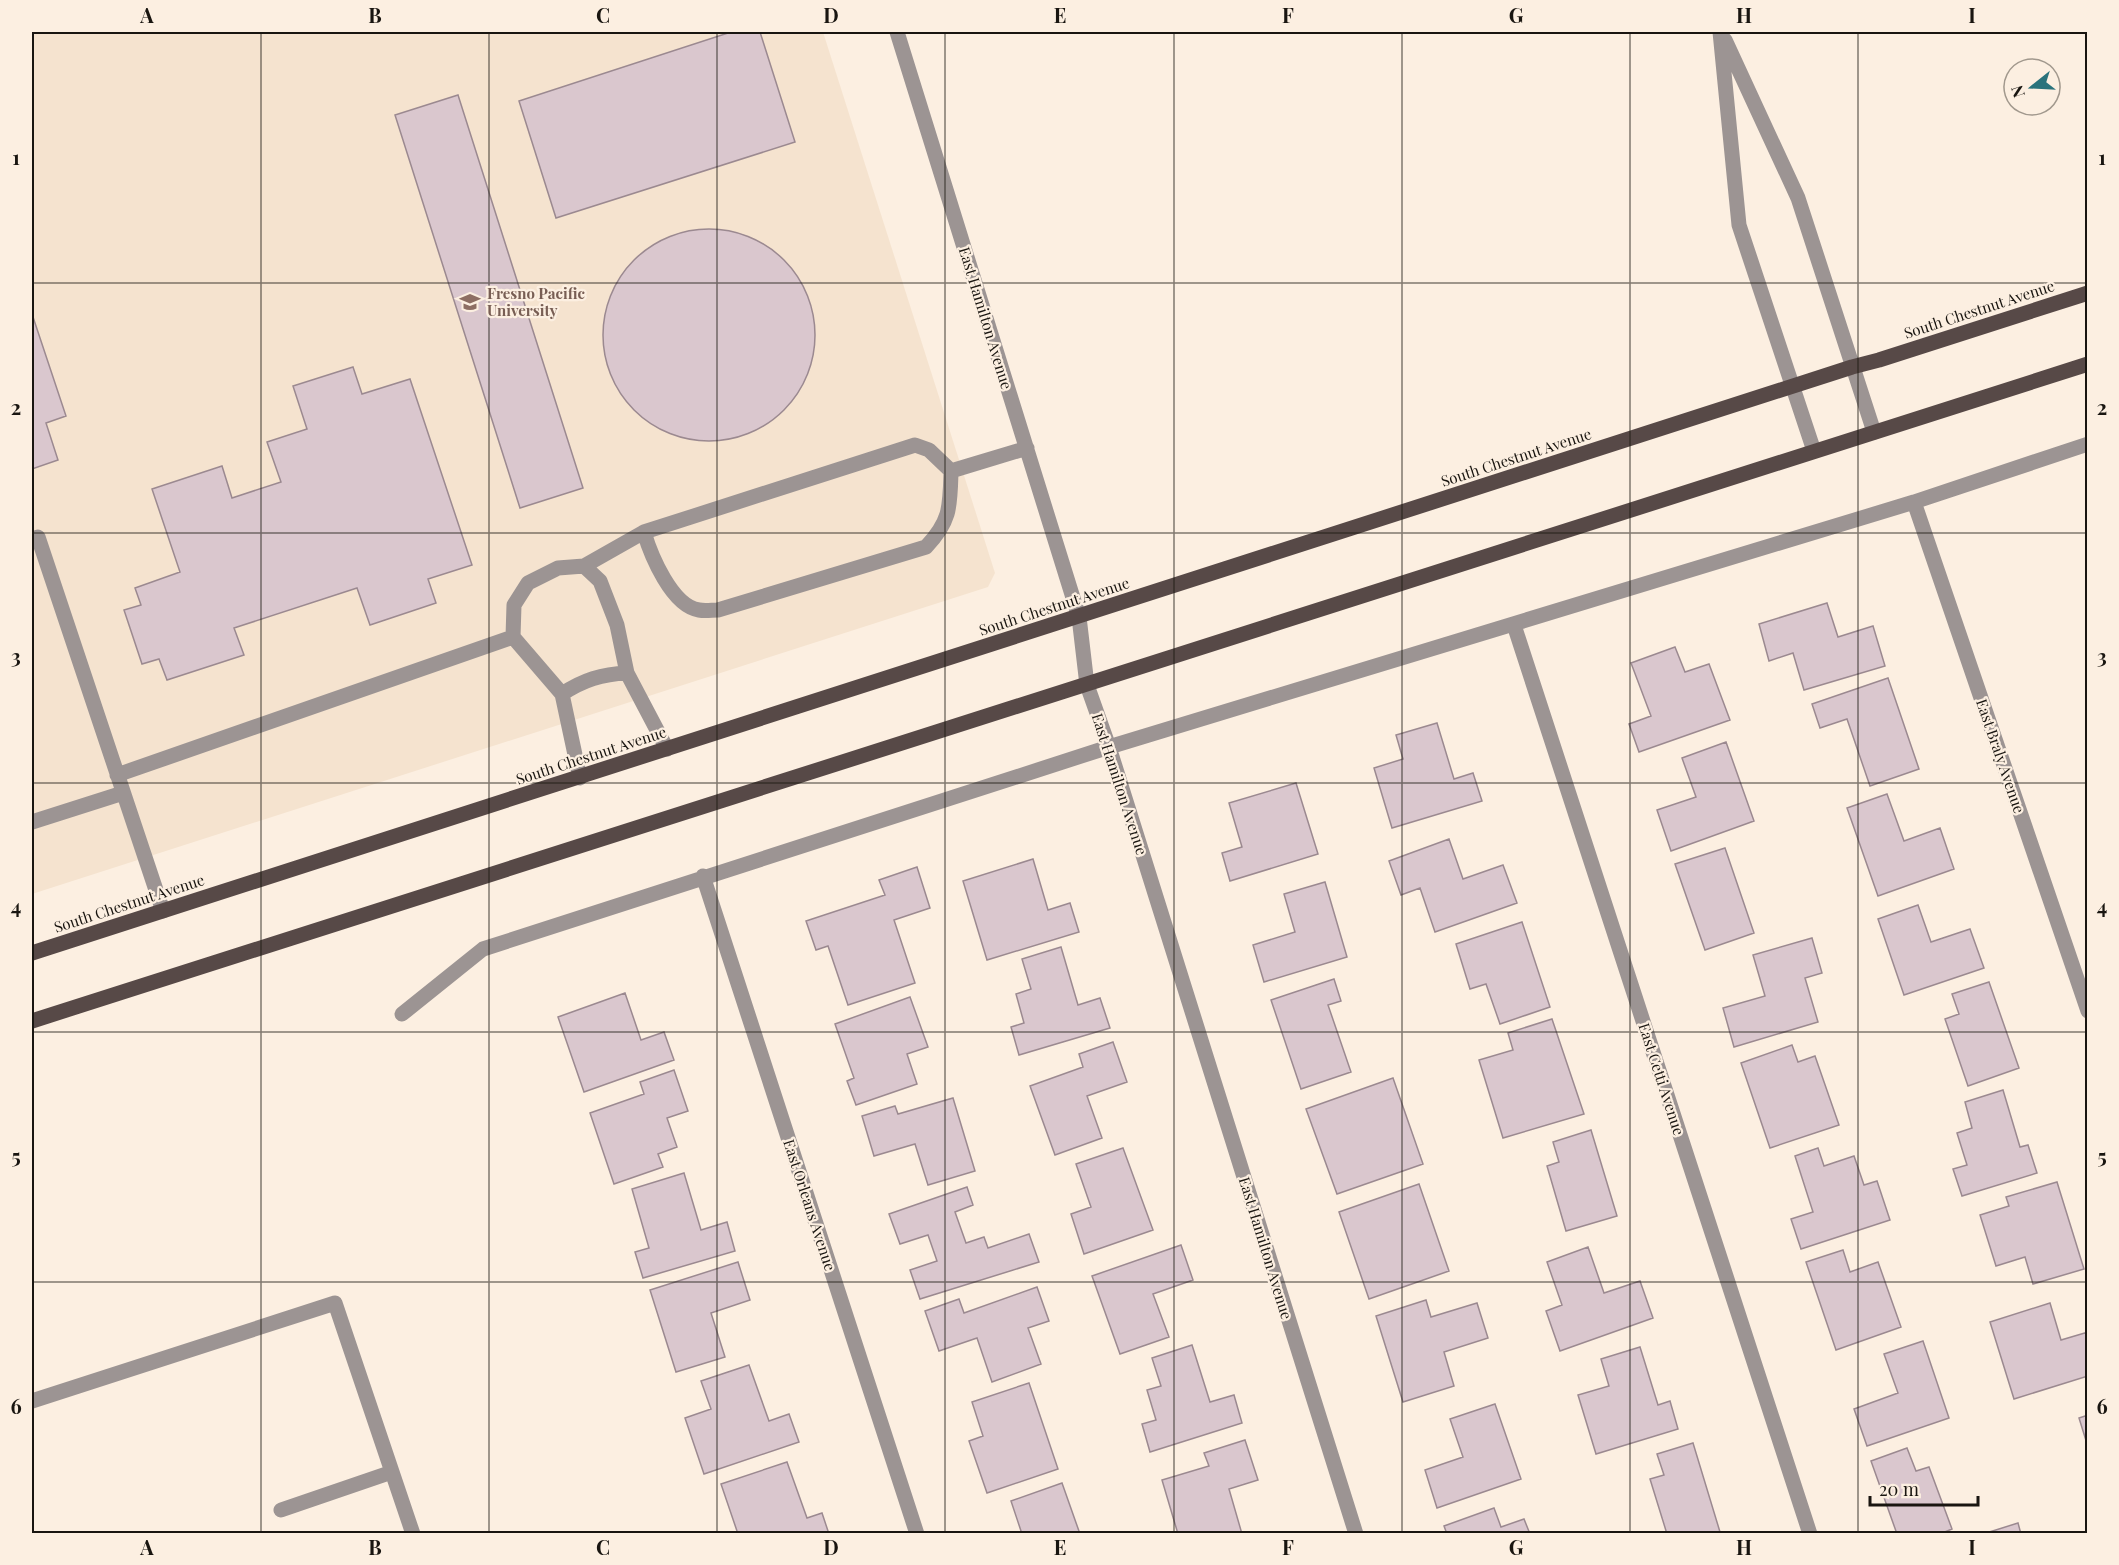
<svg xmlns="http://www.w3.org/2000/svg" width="2119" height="1565" font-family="'Playfair Display',serif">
<rect width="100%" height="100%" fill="#fcefe1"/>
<path fill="#f5e3cf" d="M 32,32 L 823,32 L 995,573 L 988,587 L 32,894 Z"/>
<path fill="#dac7ce" stroke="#9b8990" stroke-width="1.5" d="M 731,32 L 760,32 L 795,142 L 556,218 L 519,101 Z
M 458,95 L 583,488 L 520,508 L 395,115 Z
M603 335a106 106 0 1 1 212 0a106 106 0 1 1-212 0Z
M 32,314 L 66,416 L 46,423 L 58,460 L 32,469 Z
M 353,367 L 362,394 L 410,379 L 472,565 L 428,579 L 436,603 L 370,625 L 357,588 L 234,628 L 244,655 L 167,680 L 159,659 L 142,664 L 124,610 L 141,605 L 135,588 L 180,572 L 152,489 L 222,466 L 232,498 L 281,482 L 267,442 L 307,429 L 293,386 Z
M 1827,603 L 1838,637 L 1873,626 L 1885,666 L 1804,690 L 1793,653 L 1769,661 L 1759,624 Z
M 1675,647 L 1685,672 L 1709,664 L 1730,720 L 1639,752 L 1629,724 L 1651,716 L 1631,663 Z
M 1888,678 L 1919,769 L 1870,786 L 1847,719 L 1820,728 L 1812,704 Z
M 1437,723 L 1454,779 L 1473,773 L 1482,801 L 1392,828 L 1374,768 L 1403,759 L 1396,735 Z
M 1726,742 L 1754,821 L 1671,851 L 1657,810 L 1696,797 L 1682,758 Z
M 1296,783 L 1318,854 L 1230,881 L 1222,853 L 1242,847 L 1229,803 Z
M 1887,794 L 1904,841 L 1940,828 L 1954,869 L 1878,896 L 1847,808 Z
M 1449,839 L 1463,879 L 1503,865 L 1517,903 L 1435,932 L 1420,888 L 1401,895 L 1389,861 Z
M 1725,848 L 1754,933 L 1705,950 L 1675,864 Z
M 1033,859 L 1048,910 L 1070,903 L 1079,932 L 987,960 L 963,881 Z
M 917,867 L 930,908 L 894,920 L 915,983 L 848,1005 L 828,946 L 816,950 L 806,921 L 885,895 L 879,880 Z
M 1325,882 L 1347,957 L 1264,982 L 1253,945 L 1295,932 L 1284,894 Z
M 1918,905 L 1931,942 L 1970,929 L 1984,968 L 1904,995 L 1878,919 Z
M 1522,922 L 1550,1007 L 1500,1024 L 1486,984 L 1470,989 L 1456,944 Z
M 1812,938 L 1822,973 L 1805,978 L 1818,1022 L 1734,1047 L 1723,1008 L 1765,996 L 1753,955 Z
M 1061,947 L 1078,1005 L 1100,998 L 1110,1028 L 1019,1055 L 1011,1027 L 1024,1023 L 1016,994 L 1031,989 L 1022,959 Z
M 1334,979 L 1341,1001 L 1328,1005 L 1351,1072 L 1301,1089 L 1271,1000 Z
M 1989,982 L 2019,1068 L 1968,1086 L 1945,1019 L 1959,1014 L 1952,994 Z
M 625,993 L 641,1040 L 664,1032 L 674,1060 L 584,1092 L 558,1017 Z
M 910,997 L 928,1047 L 907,1054 L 917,1084 L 856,1105 L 847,1081 L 854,1078 L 835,1024 Z
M 1552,1019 L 1584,1114 L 1503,1138 L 1479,1060 L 1513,1050 L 1508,1033 Z
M 1113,1042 L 1127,1082 L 1087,1096 L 1102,1138 L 1055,1155 L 1030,1086 L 1083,1067 L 1079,1054 Z
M 1792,1045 L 1798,1062 L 1815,1056 L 1839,1125 L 1770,1148 L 1741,1063 Z
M 674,1070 L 688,1111 L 667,1118 L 677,1147 L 658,1154 L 663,1167 L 614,1184 L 590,1113 L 644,1094 L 640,1082 Z
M 1393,1078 L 1423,1164 L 1337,1194 L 1306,1109 Z
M 2003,1090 L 2020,1147 L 2028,1145 L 2037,1173 L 1962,1196 L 1953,1169 L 1967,1165 L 1957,1133 L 1972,1128 L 1965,1102 Z
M 953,1098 L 975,1171 L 928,1185 L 915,1144 L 874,1156 L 862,1116 L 895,1106 L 898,1114 Z
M 1591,1130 L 1617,1216 L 1566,1231 L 1547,1166 L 1559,1162 L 1553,1142 Z
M 1123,1148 L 1153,1230 L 1084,1254 L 1071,1214 L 1091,1207 L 1076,1164 Z
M 1818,1148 L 1824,1166 L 1854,1156 L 1864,1185 L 1877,1181 L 1890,1220 L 1801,1249 L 1791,1219 L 1813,1212 L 1795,1156 Z
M 684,1173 L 701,1230 L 727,1222 L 735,1251 L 643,1278 L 635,1252 L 649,1248 L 632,1189 Z
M 2057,1182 L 2084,1269 L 2033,1284 L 2025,1257 L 1996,1266 L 1980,1215 L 2009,1206 L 2006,1197 Z
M 1419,1184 L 1449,1271 L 1369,1299 L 1339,1212 Z
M 967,1187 L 973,1205 L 955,1212 L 966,1243 L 984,1237 L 988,1248 L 1029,1234 L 1039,1262 L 920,1299 L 910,1270 L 937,1261 L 928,1235 L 900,1244 L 889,1214 Z
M 1181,1245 L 1193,1280 L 1153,1294 L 1169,1337 L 1120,1354 L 1092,1276 Z
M 1588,1247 L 1604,1293 L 1640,1281 L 1653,1318 L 1560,1351 L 1546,1311 L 1562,1305 L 1547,1262 Z
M 1843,1250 L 1850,1272 L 1878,1262 L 1901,1327 L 1836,1350 L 1806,1262 Z
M 738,1262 L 750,1300 L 711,1313 L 725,1357 L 676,1372 L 650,1290 Z
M 1037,1287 L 1049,1321 L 1028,1328 L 1041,1364 L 992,1382 L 977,1338 L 939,1351 L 925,1311 L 959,1299 L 964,1313 Z
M 1426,1300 L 1431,1317 L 1477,1303 L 1488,1338 L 1444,1352 L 1454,1386 L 1403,1402 L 1376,1316 Z
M 2050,1303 L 2061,1340 L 2088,1332 L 2088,1376 L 2014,1399 L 1990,1322 Z
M 1923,1341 L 1949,1418 L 1867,1446 L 1854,1409 L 1898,1393 L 1884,1354 Z
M 1192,1345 L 1210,1402 L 1234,1395 L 1242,1423 L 1150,1452 L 1142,1424 L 1156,1420 L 1147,1390 L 1161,1386 L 1152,1358 Z
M 1640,1347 L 1658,1405 L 1670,1401 L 1678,1429 L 1596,1454 L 1578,1395 L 1609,1386 L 1601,1359 Z
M 749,1365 L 769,1421 L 789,1414 L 799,1442 L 704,1474 L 685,1418 L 711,1409 L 701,1381 Z
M 1029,1383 L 1058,1469 L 987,1493 L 969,1441 L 983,1436 L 972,1402 Z
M 1495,1404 L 1521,1479 L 1437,1508 L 1425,1470 L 1463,1457 L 1450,1419 Z
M 2088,1415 L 2088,1447 L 2079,1418 Z
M 1245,1440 L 1258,1480 L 1229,1489 L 1242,1534 L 1178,1534 L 1162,1480 L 1209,1466 L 1204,1453 Z
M 1693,1443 L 1720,1532 L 1713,1534 L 1667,1534 L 1650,1479 L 1664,1475 L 1657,1454 Z
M 1907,1448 L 1916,1471 L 1929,1467 L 1952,1529 L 1940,1534 L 1897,1534 L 1871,1461 Z
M 787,1462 L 807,1518 L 822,1513 L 829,1534 L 738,1534 L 721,1484 Z
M 1062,1483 L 1080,1534 L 1022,1534 L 1011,1501 Z
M 1494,1508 L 1501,1527 L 1524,1519 L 1530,1534 L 1447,1534 L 1444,1526 Z
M 2018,1523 L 2021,1534 L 1983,1534 Z"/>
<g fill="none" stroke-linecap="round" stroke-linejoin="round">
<path stroke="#9c9493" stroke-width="15" d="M 897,32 L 1079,617 L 1087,685 L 1109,747 L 1356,1534
M 1720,32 L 1739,225 L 1814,451
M 1725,40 L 1798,198 L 1874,432
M 915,445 L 929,450 L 951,471 C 950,506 951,521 926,547 L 718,610 C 712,610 705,611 699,610 C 672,606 651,556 644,532 Z
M 951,471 L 1027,448
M 1914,502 L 2088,1011
M 32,540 L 38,537 L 163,911
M 584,566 L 644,532
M 1514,625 L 1810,1534
M 562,694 L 513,637 L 514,605 L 528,583 L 558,568 L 584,566 L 600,581 L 617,625 L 627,673
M 117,775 L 513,637
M 580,778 L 562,694 C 583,680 602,674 627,673 L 667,749
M 32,822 L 123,793
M 703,876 L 917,1534
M 402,1014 L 483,949 L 1109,747 L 1914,502 L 2088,444
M 32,1401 L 335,1303 L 413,1534
M 281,1510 L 392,1472"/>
<path stroke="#574947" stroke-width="15" d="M 32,953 L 1852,367 L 1879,360 L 2088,293
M 32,1021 L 2088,364"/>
</g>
<path fill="none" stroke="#191510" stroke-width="1.5" stroke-opacity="0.55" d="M 261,32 L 261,1534M 489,32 L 489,1534M 717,32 L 717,1534M 945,32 L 945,1534M 1174,32 L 1174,1534M 1402,32 L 1402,1534M 1630,32 L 1630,1534M 1858,32 L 1858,1534M 32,283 L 2088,283M 32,533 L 2088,533M 32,783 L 2088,783M 32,1032 L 2088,1032M 32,1282 L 2088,1282"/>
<defs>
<g id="university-bare" transform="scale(1.62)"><path d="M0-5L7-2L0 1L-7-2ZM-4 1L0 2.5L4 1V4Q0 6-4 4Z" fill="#8d6e63" stroke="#fcefe1" stroke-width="2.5" paint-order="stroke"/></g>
</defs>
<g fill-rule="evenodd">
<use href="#university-bare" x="470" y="302"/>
</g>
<g text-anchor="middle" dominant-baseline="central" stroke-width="4.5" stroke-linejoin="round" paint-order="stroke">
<g font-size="15" font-weight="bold" fill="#785e54" stroke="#fcefe1" text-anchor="start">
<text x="487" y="293">Fresno Pacific<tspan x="487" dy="17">University</tspan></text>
</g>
<g font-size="15" fill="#191510" stroke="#fcefe1">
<text transform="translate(1979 309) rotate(-18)">South Chestnut Avenue</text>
<text transform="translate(986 318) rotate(73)">East Hamilton Avenue</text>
<text transform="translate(1516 457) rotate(-18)">South Chestnut Avenue</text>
<text transform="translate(1054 606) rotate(-18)">South Chestnut Avenue</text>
<text transform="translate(591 755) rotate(-18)">South Chestnut Avenue</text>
<text transform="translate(2001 756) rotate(71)">East Braly Avenue</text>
<text transform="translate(1120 784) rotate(72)">East Hamilton Avenue</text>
<text transform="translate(129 903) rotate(-18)">South Chestnut Avenue</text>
<text transform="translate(1662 1079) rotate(72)">East Cetti Avenue</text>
<text transform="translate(810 1205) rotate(72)">East Orleans Avenue</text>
<text transform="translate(1266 1248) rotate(73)">East Hamilton Avenue</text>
</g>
</g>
<rect width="2119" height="1565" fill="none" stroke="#fcefe1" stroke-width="66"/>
<g transform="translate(2032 87) rotate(252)"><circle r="28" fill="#fcefe1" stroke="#a1988d" stroke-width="1.5"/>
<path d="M0-4.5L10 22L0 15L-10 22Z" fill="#2a737c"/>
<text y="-9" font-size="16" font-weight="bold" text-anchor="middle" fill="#191510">N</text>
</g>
<path d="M1870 1496v9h108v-9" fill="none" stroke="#191510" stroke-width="3"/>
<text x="1879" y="1496" font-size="18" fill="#191510" stroke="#fcefe1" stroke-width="4.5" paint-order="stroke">20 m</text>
<rect x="33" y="33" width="2053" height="1499" fill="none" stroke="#191510" stroke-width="2"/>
<g font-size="20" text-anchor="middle" font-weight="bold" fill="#191510">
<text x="147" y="23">A</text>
<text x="375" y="23">B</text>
<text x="603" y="23">C</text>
<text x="831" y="23">D</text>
<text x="1060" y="23">E</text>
<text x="1288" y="23">F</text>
<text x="1516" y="23">G</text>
<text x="1744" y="23">H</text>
<text x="1972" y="23">I</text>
<text x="16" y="165">1</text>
<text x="2102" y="165">1</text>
<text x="16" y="415">2</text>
<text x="2102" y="415">2</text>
<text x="16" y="664">3</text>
<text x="2102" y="664">3</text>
<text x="16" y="914">4</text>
<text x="2102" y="914">4</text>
<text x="16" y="1164">5</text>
<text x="2102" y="1164">5</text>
<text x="16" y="1414">6</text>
<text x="2102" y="1414">6</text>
<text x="147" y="1555">A</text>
<text x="375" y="1555">B</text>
<text x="603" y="1555">C</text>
<text x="831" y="1555">D</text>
<text x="1060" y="1555">E</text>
<text x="1288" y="1555">F</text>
<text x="1516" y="1555">G</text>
<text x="1744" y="1555">H</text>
<text x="1972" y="1555">I</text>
</g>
</svg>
